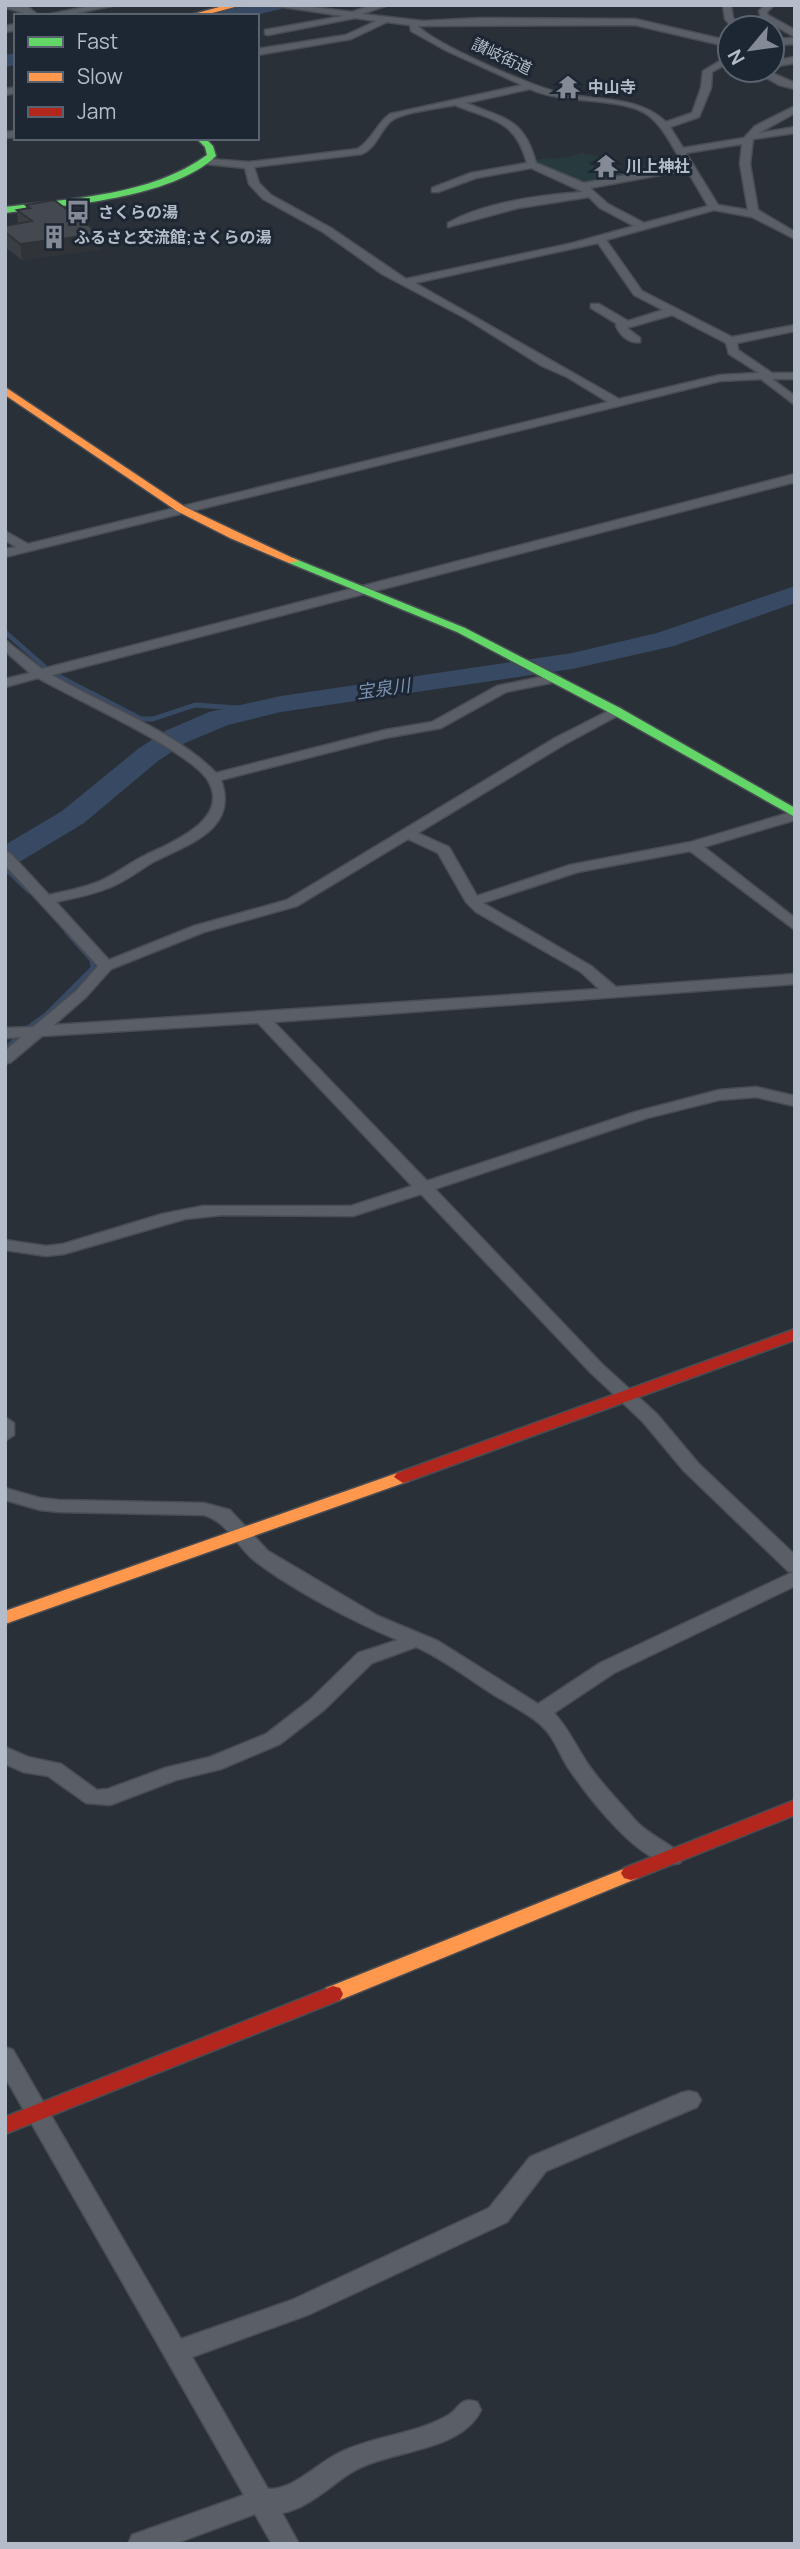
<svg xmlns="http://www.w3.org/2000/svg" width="800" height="2549" font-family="Manrope,'Noto Sans JP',sans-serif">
<rect width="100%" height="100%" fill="#2a3038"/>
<path fill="#273a3e" d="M 581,153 L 600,157 L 588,163 C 605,173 619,174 639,171 L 636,168 L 647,165 L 669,168 L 585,184 L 535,164 L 534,160 C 550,157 567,160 581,153 Z"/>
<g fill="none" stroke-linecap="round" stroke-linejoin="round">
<path stroke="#384963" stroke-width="4.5" d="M 5,632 L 45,667
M 55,674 L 95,695"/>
<path stroke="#384963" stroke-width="5" d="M 91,693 L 141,719 L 153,719 L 195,705 L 252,709
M 5,868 L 29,891
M 28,1028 L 47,1014 L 93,968 L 92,960 L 67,932
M 5,1050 L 14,1041"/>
<path fill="#384963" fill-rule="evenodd" d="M 250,5 L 284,5 L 281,9 L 252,16 L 218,16 L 221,12 Z
M 16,53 L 16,65 L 5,67 L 5,55 Z
M 795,586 L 795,603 L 674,646 L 572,669 L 281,712 L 228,725 L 185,743 L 158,761 L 84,823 L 16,864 L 5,867 L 5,845 L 62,811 L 138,749 L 165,731 L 209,712 L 281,696 L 572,653 L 657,633 Z"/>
<g stroke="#484c53" stroke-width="3">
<path id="street" d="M 5,5 L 28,7 L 39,16 C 27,16 17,10 5,8 Z
M 95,5 L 116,5 L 62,16 L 41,16 Z
M 270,5 L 296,5 L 352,12 L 372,5 L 388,5 L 362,14 L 423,21 L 481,18 L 635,19 L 730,41 L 730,47 L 635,25 L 418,26 C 434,44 539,90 565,94 C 601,101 638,96 666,122 L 692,113 L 701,88 L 703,71 L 730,55 L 730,62 L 712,72 L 711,88 L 699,117 L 670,127 L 683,148 L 744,138 L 755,126 L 795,106 L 795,113 L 759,133 L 795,127 L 795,133 L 753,139 L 750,164 L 758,210 L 795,232 L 795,239 L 752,217 L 714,210 L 606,240 L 642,291 L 732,337 L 795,325 L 795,331 L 737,343 L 738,350 L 772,373 L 795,373 L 795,379 L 772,379 L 795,396 L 795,405 L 761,379 L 720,381 L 5,557 L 5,549 L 16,547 L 5,540 L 5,531 L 28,544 L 608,402 L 567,377 L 542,366 L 467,319 L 382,274 L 323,232 L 263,199 L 249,184 L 245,168 L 206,164 L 204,162 L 209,159 L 249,162 L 357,149 C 372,141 376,124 390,114 L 522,85 L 447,51 L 411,31 L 410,25 L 387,22 L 351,39 L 257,55 L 257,49 L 346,35 L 376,21 L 355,18 L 268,35 L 265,34 L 265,30 L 343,16 ZM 530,89 C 564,105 622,96 648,115 C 664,127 673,148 683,164 L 584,183 L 536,163 C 524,118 505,119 466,103 ZM 455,105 C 493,121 515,119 527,163 L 471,173 L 432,188 L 432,192 L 438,192 L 476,178 L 531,168 L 583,192 C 540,195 486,202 448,223 L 448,227 L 518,208 L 589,197 L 600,208 L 634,226 L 573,243 L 406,279 L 331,228 L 271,195 L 259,183 L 254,167 L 362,154 C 377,147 379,132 391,121 C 402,112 440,108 455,105 ZM 742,144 L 740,164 L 748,210 L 718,205 L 686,153 ZM 687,170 L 708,206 L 644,223 L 608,204 L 590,188 ZM 598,243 L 634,295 L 663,310 L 628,321 L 599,304 L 591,304 L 591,308 L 617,324 L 616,326 C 620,335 629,344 640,342 L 640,338 L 627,328 L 672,315 L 726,343 L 729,354 L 759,373 L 720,375 L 619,399 L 415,283 Z
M 723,5 L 731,5 L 733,18 L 742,28 L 733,28 L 725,19 Z
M 765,5 L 774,5 L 767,12 L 768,15 L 795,30 L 795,37 L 761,18 L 759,11 Z
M 16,24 L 16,30 L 5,32 L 5,26 Z
M 795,38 L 795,44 L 772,45 L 772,39 Z
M 795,57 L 795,63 L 772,67 L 772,61 Z
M 753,70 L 765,70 L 795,83 L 795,89 L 779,85 Z
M 16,87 L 16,93 L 5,95 L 5,89 Z
M 16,131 L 16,137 L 5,138 L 5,132 Z
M 795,474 L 795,482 L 52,675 C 101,704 177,732 216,773 L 385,730 L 432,722 L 497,686 L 555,674 L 562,678 L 560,681 L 506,692 L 441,728 L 385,738 L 221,780 C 239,829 189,844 155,861 C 139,870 125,882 108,888 C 92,895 73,898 56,902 L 109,960 L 194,926 L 287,900 L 555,738 L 616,707 L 621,708 L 621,714 L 565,744 L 418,833 L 449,847 L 477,896 L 570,865 L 691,842 L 795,811 L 795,820 L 704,847 L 795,918 L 795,930 L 690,851 L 578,872 L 483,903 L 591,966 L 616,987 L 795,974 L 795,984 L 274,1022 L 427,1181 L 635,1112 L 719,1090 L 756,1087 L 795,1096 L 795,1106 L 756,1097 L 719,1100 L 647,1118 L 435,1189 L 602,1364 L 657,1414 L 698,1463 L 795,1555 L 795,1586 L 614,1673 L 554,1713 C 567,1727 574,1742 584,1758 C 598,1781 619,1801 636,1821 C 648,1835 676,1846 683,1857 L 680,1863 C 645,1873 587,1795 569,1769 C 559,1754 554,1736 540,1724 C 527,1713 509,1704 494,1695 C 469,1679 443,1659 416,1647 L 372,1663 L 324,1710 L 280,1744 L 221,1769 L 176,1780 L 110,1805 L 86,1803 L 48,1776 L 23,1772 L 5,1764 L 5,1747 L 28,1757 L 61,1764 L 97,1790 L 108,1789 L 165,1768 L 210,1757 L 266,1734 L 310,1700 L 358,1653 L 398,1640 C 354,1622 293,1590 255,1561 C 237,1547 228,1522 204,1515 L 59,1512 L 40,1510 L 5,1500 L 5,1488 L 40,1498 L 59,1500 L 204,1503 L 230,1510 L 268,1551 L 378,1616 L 438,1641 L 538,1704 L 600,1663 L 793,1572 L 788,1571 L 684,1471 L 643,1422 L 590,1372 L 421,1194 L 353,1216 L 222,1215 L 185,1219 L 64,1254 L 46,1256 L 5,1250 L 5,1240 L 46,1246 L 63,1244 L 162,1214 L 203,1206 L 351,1206 L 412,1186 L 258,1023 L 42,1036 L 11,1062 L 5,1064 L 5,1051 L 21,1037 L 5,1038 L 5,1028 L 33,1027 L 76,991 L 98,966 L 5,865 L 5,852 L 10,853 L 49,895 C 66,891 84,888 100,881 C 117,874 130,862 146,855 C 172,842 233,819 207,779 C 185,748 76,700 38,678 L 5,687 L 5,679 L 30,673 L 5,651 L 5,640 L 42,669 ZM 408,839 L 438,853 L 466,902 L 476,912 L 581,972 L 599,989 L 54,1025 L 86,997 L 111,969 L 204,932 L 297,906 Z
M 5,1417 L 14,1423 L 14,1435 L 5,1441 Z
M 5,2047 L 13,2050 L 181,2339 L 292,2300 L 489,2208 L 530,2157 L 681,2093 L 689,2091 L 697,2093 L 701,2100 L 697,2107 L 546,2171 L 507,2222 L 310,2314 L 192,2357 L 268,2489 C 294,2490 316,2464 339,2453 C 373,2436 413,2435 447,2416 C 460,2409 459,2396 477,2402 L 481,2410 C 460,2453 390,2449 352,2472 C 331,2485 307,2509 282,2513 L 299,2544 L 272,2544 L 255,2514 L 174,2544 L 128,2544 L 132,2535 L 244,2495 L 5,2077 Z"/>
</g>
<g stroke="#484c53" stroke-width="3">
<path id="fast" d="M 196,138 L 205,138 L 213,146 L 216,156 C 171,199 65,205 5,213 L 5,207 C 73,198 150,196 207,155 L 205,147 Z
M 293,558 L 465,628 L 620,708 L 795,808 L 795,817 L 612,714 L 457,632 L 289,563 L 289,559 Z"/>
</g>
<g stroke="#484c53" stroke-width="3">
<path id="slow" d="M 227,5 L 242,5 L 201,16 L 186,16 Z
M 5,387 L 185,507 L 299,561 L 289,563 L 230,538 L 177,511 L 5,395 Z
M 403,1471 L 412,1477 L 409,1481 L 5,1624 L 5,1611 Z
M 631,1866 L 638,1868 L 641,1873 L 638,1878 L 340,2000 L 333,2002 L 326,2000 L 323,1994 L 326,1988 Z"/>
</g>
<g stroke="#484c53" stroke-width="3">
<path id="jam" d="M 795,1329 L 795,1340 L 409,1481 L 403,1483 L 394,1477 L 397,1473 Z
M 795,1800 L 795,1815 L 638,1878 L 631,1880 L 624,1878 L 621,1873 L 624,1868 Z
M 333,1986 L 340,1988 L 343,1994 L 340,2000 L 5,2134 L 5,2117 Z"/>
</g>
<use href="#street" fill="#5a5e66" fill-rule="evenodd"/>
<use href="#fast" fill="#63d668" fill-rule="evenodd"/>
<use href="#slow" fill="#ff974d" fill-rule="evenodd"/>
<use href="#jam" fill="#b3261e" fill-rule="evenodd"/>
</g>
<path fill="#3a3f45" d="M 26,205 L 100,234 L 101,249 L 22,260 L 5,247 L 5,226 L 18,224 L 17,210 L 26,208 Z"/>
<path fill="#303338" d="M 100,234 L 101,249 L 22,260 L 20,244 Z"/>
<path fill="#444950" stroke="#303338" stroke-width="2" d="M 54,200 L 100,234 L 20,244 L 5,232 L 5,226 L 32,221 L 17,210 L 30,208 L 26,205 Z"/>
<defs>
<g id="temple-bare" transform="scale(1.89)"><path d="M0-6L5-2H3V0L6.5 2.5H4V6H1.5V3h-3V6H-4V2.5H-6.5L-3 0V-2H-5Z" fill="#848b96" stroke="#1d2633" stroke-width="2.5" paint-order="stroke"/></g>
<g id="bus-bare" transform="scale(1.89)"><path d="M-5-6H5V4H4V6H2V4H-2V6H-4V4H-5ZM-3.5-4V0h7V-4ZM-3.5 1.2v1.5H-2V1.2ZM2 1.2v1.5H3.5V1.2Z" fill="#848b96" stroke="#1d2633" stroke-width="2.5" paint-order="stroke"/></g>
<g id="building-bare" transform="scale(1.89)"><path d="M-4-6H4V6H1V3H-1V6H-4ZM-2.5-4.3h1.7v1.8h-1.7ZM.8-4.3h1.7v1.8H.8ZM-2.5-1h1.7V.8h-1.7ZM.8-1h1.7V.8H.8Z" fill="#848b96" stroke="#1d2633" stroke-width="2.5" paint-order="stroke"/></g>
</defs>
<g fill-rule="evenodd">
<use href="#temple-bare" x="568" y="87"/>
<use href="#temple-bare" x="606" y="166"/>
<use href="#bus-bare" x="78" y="212"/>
<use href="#building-bare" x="54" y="237"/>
</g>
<g text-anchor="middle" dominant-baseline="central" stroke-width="6" stroke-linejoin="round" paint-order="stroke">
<g font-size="16" fill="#b4bcc9" stroke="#1d2633">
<text transform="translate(502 56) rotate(25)">讃岐街道</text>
</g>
<g font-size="16" font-weight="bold" fill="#b4bcc9" stroke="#1d2633" text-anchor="start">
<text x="588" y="87">中山寺</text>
<text x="626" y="166">川上神社</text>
<text x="98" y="212">さくらの湯</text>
<text x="74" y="237">ふるさと交流館;さくらの湯</text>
</g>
<g font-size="18" font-style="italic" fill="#7c92b1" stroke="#1d2633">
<text transform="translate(383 688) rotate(-8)">宝泉川</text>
</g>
</g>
<rect width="800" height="2549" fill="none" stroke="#b4bcc9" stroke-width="14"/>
<rect x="14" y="14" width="245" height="126" fill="#1d2633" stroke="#59626f" stroke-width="2"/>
<rect x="28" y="37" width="35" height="10" fill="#63d668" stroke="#59626f" stroke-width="2"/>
<text x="77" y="49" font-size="21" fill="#b4bcc9">Fast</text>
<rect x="28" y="72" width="35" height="10" fill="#ff974d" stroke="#59626f" stroke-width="2"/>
<text x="77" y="84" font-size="21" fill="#b4bcc9">Slow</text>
<rect x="28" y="107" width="35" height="10" fill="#b3261e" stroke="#59626f" stroke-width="2"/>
<text x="77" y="119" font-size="21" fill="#b4bcc9">Jam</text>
<g transform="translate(751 49) rotate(241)"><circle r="33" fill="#1d2633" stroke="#59626f" stroke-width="2"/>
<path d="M0-5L12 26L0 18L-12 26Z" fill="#848b96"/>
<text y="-10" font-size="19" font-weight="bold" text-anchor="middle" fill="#b4bcc9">N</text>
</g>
</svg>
